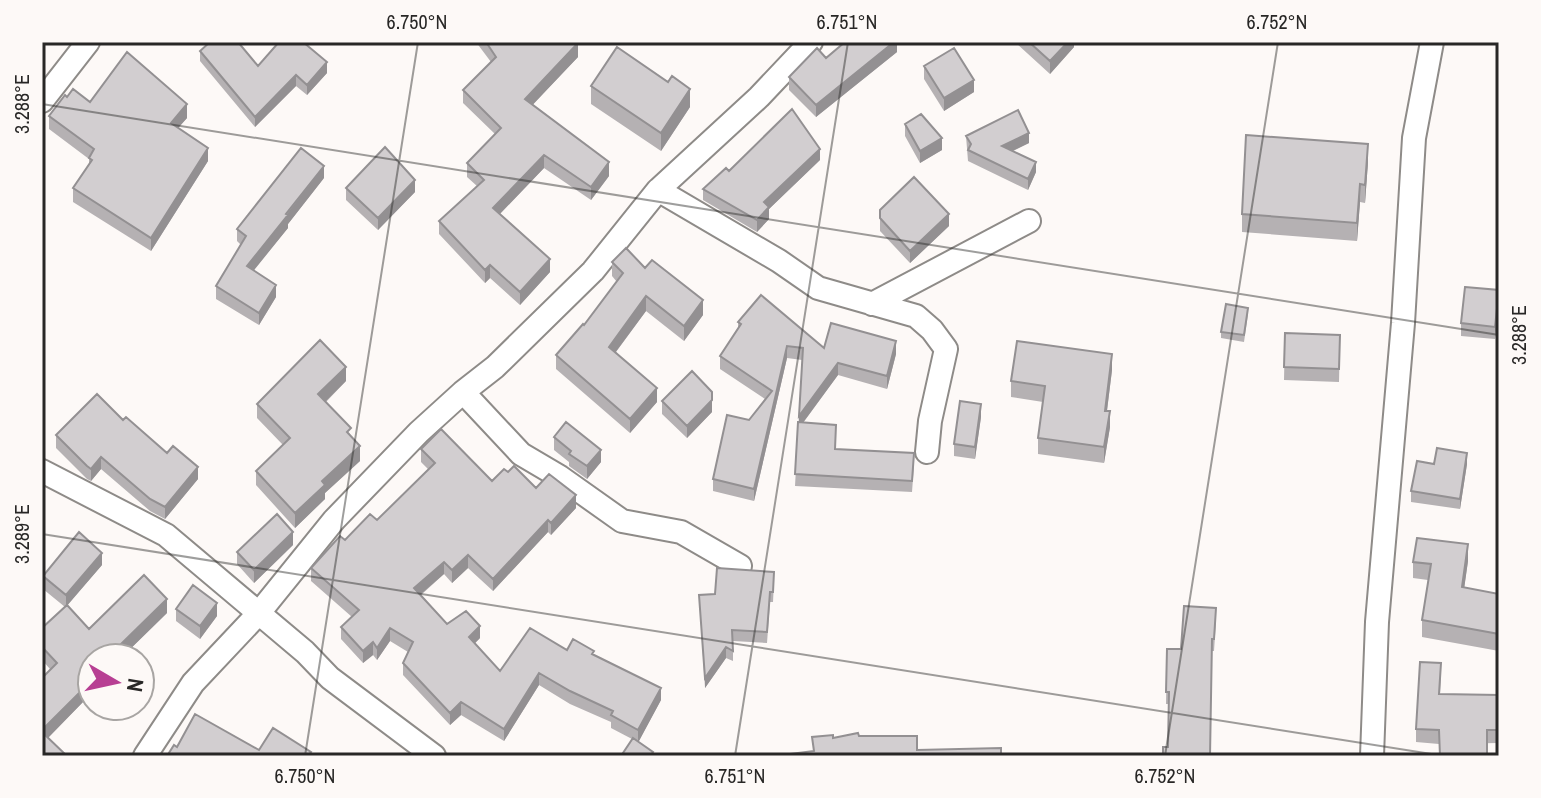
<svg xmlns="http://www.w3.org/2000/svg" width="1541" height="798" font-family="'Archivo Narrow',sans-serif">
<rect width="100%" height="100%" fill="#fdf9f7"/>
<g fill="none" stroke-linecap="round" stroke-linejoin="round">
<g stroke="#8e8b88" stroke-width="26">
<path id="street" d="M 42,101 L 88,42
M 658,190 L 779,261 L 818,288 L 916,316 L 932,330 L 946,349 L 930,421 L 927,452
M 872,304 L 1029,221
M 463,392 L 521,454 L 560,477 L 622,521 L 681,532 L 740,566
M 42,471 L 166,535 L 305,652 L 330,678 L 434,756
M 145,756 L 193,683 L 258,614 L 334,520 L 419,432 L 463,392 L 495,367 L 593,271 L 658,190 L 759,97 L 811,42
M 1372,756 L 1377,622 L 1403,323 L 1414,138 L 1432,42"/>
</g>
<use href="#street" stroke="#fff" stroke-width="22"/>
</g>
<path fill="#b5b1b3" d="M 476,42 L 577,42 L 578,57 L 532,105 L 609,176 L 591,200 L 544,168 L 500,214 L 550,272 L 520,305 L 490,278 L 485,283 L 439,234 L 439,221 L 477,186 L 467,177 L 467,163 L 495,134 L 463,103 L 463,90 L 491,62 Z
M 897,42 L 897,52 L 816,117 L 789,90 L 789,77 L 826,58 Z
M 1015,42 L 1074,42 L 1074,47 L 1050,74 Z
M 200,51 L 258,66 L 327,73 L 307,95 L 296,86 L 255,127 L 200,61 Z
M 924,66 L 974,92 L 944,111 L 924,79 Z
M 591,86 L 690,107 L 661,151 L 591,104 Z
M 90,102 L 187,118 L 178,128 L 208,161 L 151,251 L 73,202 L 73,188 L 89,165 L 89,159 L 49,129 L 49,116 Z
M 905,124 L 942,150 L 920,163 L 905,136 Z
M 966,136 L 1029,143 L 1013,151 L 1036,172 L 1028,190 L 968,161 Z
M 820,160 L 769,209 L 769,219 L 757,232 L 703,200 L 703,189 L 729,171 Z
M 1368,162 L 1365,203 L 1360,202 L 1357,241 L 1242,232 L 1242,214 Z
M 324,178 L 288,224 L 288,228 L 253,270 L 276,297 L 259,325 L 216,299 L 216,286 L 241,245 L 237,241 L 237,229 Z
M 346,188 L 415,192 L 378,230 L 346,200 Z
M 880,210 L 949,226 L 910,263 L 880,231 Z
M 612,262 L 645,268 L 703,315 L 684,341 L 646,311 L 616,352 L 657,402 L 630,433 L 556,369 L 556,355 L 584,325 L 617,282 L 612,276 Z
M 1499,303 L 1495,339 L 1461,336 L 1461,323 Z
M 1248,314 L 1244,342 L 1221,338 L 1221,332 Z
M 738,322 L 824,348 L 896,354 L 887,389 L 838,375 L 803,423 L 836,437 L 835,449 L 914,465 L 912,492 L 795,486 L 802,360 L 787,358 L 754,501 L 713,491 L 713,479 L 749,420 L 765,399 L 720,369 L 720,356 L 738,328 Z
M 1285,333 L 1340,335 L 1339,382 L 1284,380 Z
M 1112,370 L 1107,411 L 1110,427 L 1104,463 L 1038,454 L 1038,438 L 1043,402 L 1011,397 L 1011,381 Z
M 346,381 L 326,402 L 351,436 L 360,461 L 325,493 L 325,499 L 295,528 L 256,485 L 256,471 L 283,445 L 257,418 L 257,404 Z
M 662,401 L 712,412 L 687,438 L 662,414 Z
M 981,417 L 975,459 L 954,456 L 954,444 Z
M 123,420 L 198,479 L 165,519 L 150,511 L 101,469 L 91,481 L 87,479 L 56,448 L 56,435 Z
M 554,437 L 601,462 L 587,479 L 569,466 L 569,462 L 554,450 Z
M 421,449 L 492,481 L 508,472 L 536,488 L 576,508 L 551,535 L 548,532 L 493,591 L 468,568 L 452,583 L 444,574 L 421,595 L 447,624 L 480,638 L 475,643 L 500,671 L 567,650 L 594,655 L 661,700 L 638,742 L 653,756 L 632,739 L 611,728 L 611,722 L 570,704 L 539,685 L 504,741 L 461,715 L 450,725 L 403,675 L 403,663 L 408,652 L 390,641 L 377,660 L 373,655 L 363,663 L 341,639 L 341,627 L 352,617 L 311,581 L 311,568 L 345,540 L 377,520 L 428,469 L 421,462 Z
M 1434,464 L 1467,464 L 1460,509 L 1411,502 L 1411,491 Z
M 293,545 L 254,583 L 237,564 L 237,552 Z
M 1468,561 L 1464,588 L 1499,594 L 1499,651 L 1422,637 L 1422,620 L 1428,580 L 1413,578 L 1413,562 Z
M 102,565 L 67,605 L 89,629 L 167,613 L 125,654 L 92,658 L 92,706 L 106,706 L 98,715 L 83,702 L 48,738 L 42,756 L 50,669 L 42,660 L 42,628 L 65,607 L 43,589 L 43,576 Z
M 774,582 L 773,602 L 770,602 L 767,643 L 733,641 L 733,661 L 726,658 L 705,688 L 699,595 L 715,594 Z
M 176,609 L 217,616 L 200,639 L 176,621 Z
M 1216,621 L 1214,651 L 1212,651 L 1168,747 L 1169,704 L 1166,704 L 1167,649 L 1181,649 Z
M 1441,676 L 1440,694 L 1499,695 L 1499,743 L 1439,744 L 1416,742 L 1416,729 Z"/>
<path fill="#939092" d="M 894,42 L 897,42 L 897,52 L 816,117 L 816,105 Z
M 1068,42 L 1074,42 L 1074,47 L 1050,74 L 1050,61 Z
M 578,43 L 578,57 L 525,113 L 525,99 Z
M 327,62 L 327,73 L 307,95 L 307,85 Z
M 296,75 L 296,86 L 255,127 L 255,117 Z
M 974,80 L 974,92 L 944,111 L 944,98 Z
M 690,89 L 690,107 L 661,151 L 661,133 Z
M 187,104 L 187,118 L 171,136 L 171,123 Z
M 1029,133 L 1029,143 L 1002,156 L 1002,146 Z
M 942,138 L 942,150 L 920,163 L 920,151 Z
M 1368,144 L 1368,162 L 1365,203 L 1365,185 Z
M 208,148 L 208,161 L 151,251 L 151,238 Z
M 820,149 L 820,160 L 769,209 L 769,219 L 757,232 L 757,220 L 764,202 Z
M 544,155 L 544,168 L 493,221 L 493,208 Z
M 609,162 L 609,176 L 591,200 L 591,187 Z
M 1036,162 L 1036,172 L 1028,190 L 1028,179 Z
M 324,166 L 324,178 L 288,224 L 288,228 L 247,279 L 247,266 Z
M 415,180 L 415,192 L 378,230 L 378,218 Z
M 1360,184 L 1360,202 L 1357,241 L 1357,223 Z
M 949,214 L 949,226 L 910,263 L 910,251 Z
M 550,259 L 550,272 L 520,305 L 520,292 Z
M 490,265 L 490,278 L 485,283 L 485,270 Z
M 276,285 L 276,297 L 259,325 L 259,313 Z
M 1499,290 L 1499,303 L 1495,339 L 1495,327 Z
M 646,296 L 646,311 L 609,361 L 609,347 Z
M 703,300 L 703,315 L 684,341 L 684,326 Z
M 896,341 L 896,354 L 887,389 L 887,376 Z
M 787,346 L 787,358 L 754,501 L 754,489 Z
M 1112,354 L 1112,370 L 1105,426 L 1105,411 Z
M 838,363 L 838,375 L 799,428 L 799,416 Z
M 346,367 L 346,381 L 318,409 L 318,394 Z
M 657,388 L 657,402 L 630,433 L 630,419 Z
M 712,400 L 712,412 L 687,438 L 687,426 Z
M 981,404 L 981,417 L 975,459 L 975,447 Z
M 1110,411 L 1110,427 L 1104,463 L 1104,447 Z
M 360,446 L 360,461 L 325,493 L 325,499 L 295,528 L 295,513 L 322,481 Z
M 601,450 L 601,462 L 587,479 L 587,466 Z
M 1467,453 L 1467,464 L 1460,509 L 1460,499 Z
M 101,457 L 101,469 L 91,481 L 91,469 Z
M 198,467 L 198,479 L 165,519 L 165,507 Z
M 576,495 L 576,508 L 551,535 L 551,523 Z
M 548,520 L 548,532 L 493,591 L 493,579 Z
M 293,532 L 293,545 L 254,583 L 254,570 Z
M 1468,544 L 1468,561 L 1462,604 L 1462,587 Z
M 102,553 L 102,565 L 66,607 L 66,595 Z
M 468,555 L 468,568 L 452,583 L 452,570 Z
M 444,562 L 444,574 L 414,600 L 414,588 Z
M 167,599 L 167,613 L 121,658 L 118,647 Z
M 217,603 L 217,616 L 200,639 L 200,626 Z
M 480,626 L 480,638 L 469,649 L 469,637 Z
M 390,628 L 390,641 L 377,660 L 377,648 Z
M 373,642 L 373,655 L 363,663 L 363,651 Z
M 726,647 L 726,658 L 705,688 L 705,678 Z
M 539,673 L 539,685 L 504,741 L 504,729 Z
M 661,688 L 661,700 L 638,743 L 638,730 Z
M 83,689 L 83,702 L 42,744 L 42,730 Z
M 461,702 L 461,715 L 450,725 L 450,713 Z
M 98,706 L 106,706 L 98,715 Z"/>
<path fill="#d2ced0" stroke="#939092" stroke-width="2" d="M 210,42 L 238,42 L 258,66 L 279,42 L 303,42 L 327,62 L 307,85 L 296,75 L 255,117 L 200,51 Z
M 486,42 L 577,42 L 578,43 L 525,99 L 609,162 L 591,187 L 544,155 L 493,208 L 550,259 L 520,292 L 490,265 L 485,270 L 439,221 L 484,180 L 467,163 L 501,128 L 463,90 L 496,57 Z
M 845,42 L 894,42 L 816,105 L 789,77 L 817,48 L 826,58 Z
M 1029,42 L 1068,42 L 1050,61 Z
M 617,47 L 668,82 L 672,76 L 690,89 L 661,133 L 591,86 Z
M 954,48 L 974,80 L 944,98 L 924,66 Z
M 127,52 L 187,104 L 171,123 L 208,148 L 151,238 L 73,188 L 92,160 L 89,158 L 94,149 L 49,116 L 65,95 L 67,97 L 73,89 L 90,102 Z
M 792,109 L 820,149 L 764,202 L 769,207 L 757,220 L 703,189 L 726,168 L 729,171 Z
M 1018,110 L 1029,133 L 1002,146 L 1036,162 L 1028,179 L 968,150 L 971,144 L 966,136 Z
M 921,114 L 942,138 L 920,151 L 905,124 Z
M 1246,135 L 1368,144 L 1365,185 L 1360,184 L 1357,223 L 1242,214 Z
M 385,147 L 415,180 L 378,218 L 346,188 Z
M 301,148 L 324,166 L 286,214 L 288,215 L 247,266 L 276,285 L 259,313 L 216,286 L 246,236 L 237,229 Z
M 914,177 L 949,214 L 910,251 L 880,218 L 880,210 Z
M 626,248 L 645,268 L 652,260 L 703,300 L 684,326 L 646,296 L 609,347 L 657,388 L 630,419 L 556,355 L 583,324 L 584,325 L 623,273 L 612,262 Z
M 1465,287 L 1499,290 L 1495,327 L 1461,323 Z
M 761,295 L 824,348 L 831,323 L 896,341 L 887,376 L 838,363 L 799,416 L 803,348 L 787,346 L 754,489 L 713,479 L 727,415 L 749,420 L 772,391 L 720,356 L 741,324 L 738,322 Z
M 1226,304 L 1248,308 L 1244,335 L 1221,332 Z
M 1285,333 L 1340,335 L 1339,369 L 1284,367 Z
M 320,340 L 346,367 L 318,394 L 351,428 L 347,432 L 360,446 L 322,481 L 325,485 L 295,513 L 256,471 L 290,438 L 257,404 Z
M 1017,341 L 1112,354 L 1105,411 L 1110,411 L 1104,447 L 1038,438 L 1045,386 L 1011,381 Z
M 692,371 L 712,392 L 712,400 L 687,426 L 662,401 Z
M 97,394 L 123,420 L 126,417 L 167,453 L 173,446 L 198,467 L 165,507 L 150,499 L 101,457 L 91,469 L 87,466 L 56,435 Z
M 960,401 L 981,404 L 975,447 L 954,444 Z
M 566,422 L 601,450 L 587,466 L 569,454 L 571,451 L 554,437 Z
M 798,422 L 836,425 L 835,449 L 914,453 L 912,481 L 795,474 Z
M 441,429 L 492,481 L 504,469 L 508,472 L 514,466 L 536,488 L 549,474 L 576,495 L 551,523 L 548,520 L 493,579 L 468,555 L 452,570 L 444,562 L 414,588 L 447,624 L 466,611 L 480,626 L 469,637 L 500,671 L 530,628 L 567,650 L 573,639 L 594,651 L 592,654 L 661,688 L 638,730 L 611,715 L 613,711 L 570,691 L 539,673 L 504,729 L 461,702 L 450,713 L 403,663 L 413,642 L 390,628 L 377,648 L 373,642 L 363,651 L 341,627 L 359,610 L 311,568 L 340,536 L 345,540 L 370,514 L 377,520 L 435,463 L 421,449 Z
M 1437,448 L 1467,453 L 1460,499 L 1411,491 L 1417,461 L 1434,464 Z
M 277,514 L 293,532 L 254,570 L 237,552 Z
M 79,532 L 102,553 L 66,595 L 43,576 Z
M 1417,538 L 1468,544 L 1462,587 L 1499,594 L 1499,634 L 1422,620 L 1431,564 L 1413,562 Z
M 717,568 L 774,572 L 773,592 L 770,592 L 767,632 L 732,630 L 733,651 L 726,647 L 705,678 L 699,595 L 715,594 Z
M 144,575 L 167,599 L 118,647 L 130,658 L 92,658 L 92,697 L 83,689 L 42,730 L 42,678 L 57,663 L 42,647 L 42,628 L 67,605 L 89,629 Z
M 193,585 L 217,603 L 200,626 L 176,609 Z
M 1184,606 L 1216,608 L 1214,639 L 1212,639 L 1210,756 L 1163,756 L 1163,747 L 1168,747 L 1169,692 L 1166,692 L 1167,649 L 1181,649 Z
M 1420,662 L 1441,663 L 1439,694 L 1499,695 L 1499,730 L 1487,730 L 1487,756 L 1440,756 L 1439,730 L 1416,729 Z
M 195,714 L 259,750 L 273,728 L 311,752 L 308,756 L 167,756 L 174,745 L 177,747 Z
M 42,732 L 67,756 L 42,756 Z
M 858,733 L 859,736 L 917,736 L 917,750 L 1001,748 L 1001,756 L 791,756 L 791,754 L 814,751 L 812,737 L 833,735 L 833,738 Z
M 633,738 L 653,752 L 650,756 L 621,756 Z"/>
<path fill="none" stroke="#282726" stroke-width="2" stroke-opacity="0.45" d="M 42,104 L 1499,335M 42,534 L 1444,756M 305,756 L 418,42M 735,756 L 848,42M 1165,756 L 1278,42"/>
<rect width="1541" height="798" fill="none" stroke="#fdf9f7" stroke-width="88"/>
<g transform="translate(116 682) rotate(99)"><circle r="38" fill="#fdf9f7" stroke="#a8a5a3" stroke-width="2"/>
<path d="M0-6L14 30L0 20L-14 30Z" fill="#b73f93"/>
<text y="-12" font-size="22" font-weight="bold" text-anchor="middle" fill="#282726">N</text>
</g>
<rect x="44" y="44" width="1453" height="710" fill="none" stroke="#282726" stroke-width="3"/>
<g font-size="20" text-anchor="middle" fill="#282726">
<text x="417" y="29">6.750°N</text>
<text x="847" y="29">6.751°N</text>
<text x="1277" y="29">6.752°N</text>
<text transform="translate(22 104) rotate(-90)" y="7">3.288°E</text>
<text transform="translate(1519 335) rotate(-90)" y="7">3.288°E</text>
<text transform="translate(22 534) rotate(-90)" y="7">3.289°E</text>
<text x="305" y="783">6.750°N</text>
<text x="735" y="783">6.751°N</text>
<text x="1165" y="783">6.752°N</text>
</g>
</svg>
